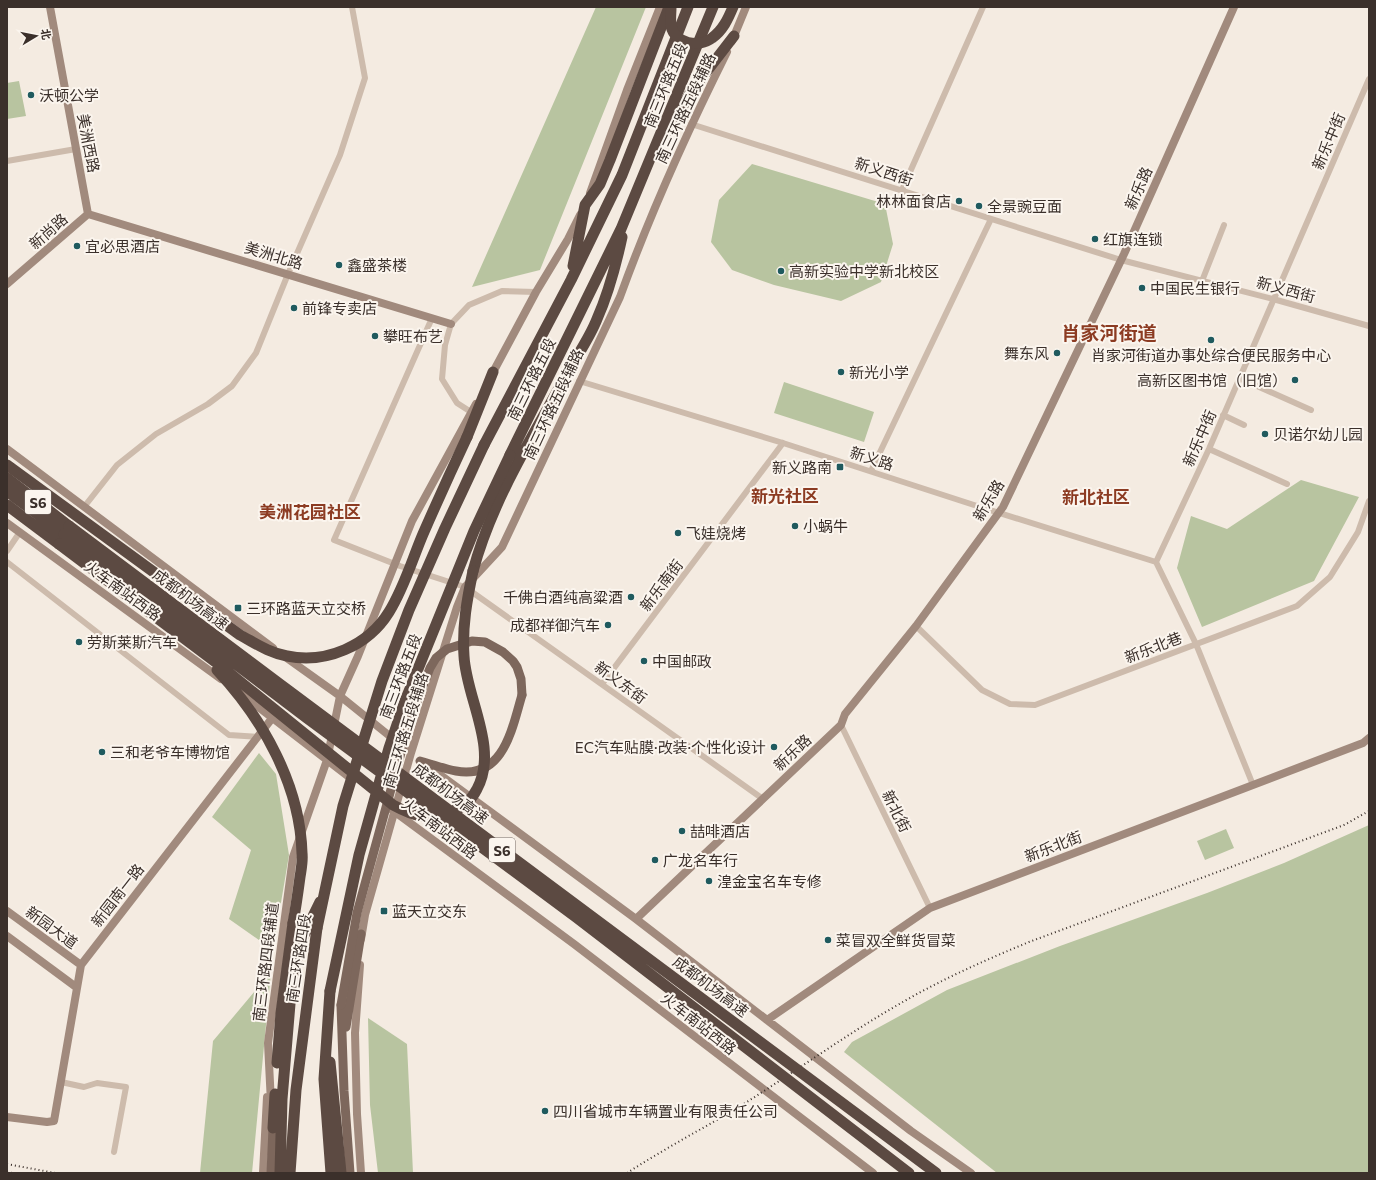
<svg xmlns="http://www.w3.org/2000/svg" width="1376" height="1180" font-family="Commissioner,'Noto Sans SC',sans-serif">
<rect width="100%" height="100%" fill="#f4ebe1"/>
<path fill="#b8c4a0" d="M 596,7 L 646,7 L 540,270 L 472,287 Z
M 19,81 L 26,116 L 7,119 L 7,83 Z
M 752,164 L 885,204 L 893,244 L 881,282 L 841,301 L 774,285 L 732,270 L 711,242 L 719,200 Z
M 784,382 L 874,412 L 864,442 L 774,413 Z
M 1301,480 L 1359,497 L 1314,581 L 1202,627 L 1177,568 L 1191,516 L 1227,529 Z
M 259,753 L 276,774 L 289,855 L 273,950 L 229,919 L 251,850 L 212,817 Z
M 1369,825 L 1369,1173 L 997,1173 L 844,1052 L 852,1042 L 947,990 L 1060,946 L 1207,893 L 1284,863 Z
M 1226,829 L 1234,848 L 1205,860 L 1197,841 Z
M 271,972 L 252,1173 L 200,1173 L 213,1041 Z
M 368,1018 L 407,1044 L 413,1173 L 378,1173 L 370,1105 Z"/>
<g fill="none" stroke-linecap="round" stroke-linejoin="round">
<path stroke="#cdbbac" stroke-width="6" d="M 691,124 L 1121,260 L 1273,299 L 1369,326
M 7,161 L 76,149
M 902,190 L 983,7
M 1202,281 L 1224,225
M 432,318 L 334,540 L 400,566 L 465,587 L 763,799
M 1239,378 L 1311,410
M 579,381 L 783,443 L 974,505 L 1156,562
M 471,412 L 457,403 L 442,379 L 445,345 L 451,324 L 469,305 L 502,291 L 536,292
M 1223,415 L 1244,425
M 1209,449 L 1287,484
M 871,471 L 991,219
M 84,507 L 117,465 L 156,434 L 208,404 L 232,386 L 256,353 L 288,274 L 340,155 L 365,78 L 352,7
M 7,551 L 20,532
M 7,562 L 229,735 L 258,737
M 1156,562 L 1209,449 L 1369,79
M 1156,562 L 1196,644 L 1253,785
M 916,626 L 982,690 L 1010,704 L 1035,705 L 1297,606 L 1330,577 L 1358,532 L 1369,501
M 602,684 L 783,443
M 841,725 L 930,908
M 61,1082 L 84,1087 L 97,1083 L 126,1087 L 114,1152"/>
<path stroke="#a18a7d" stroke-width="8" d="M 50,7 L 88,214
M 732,41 L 746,7
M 590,193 L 627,90 L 660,7
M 88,214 L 451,324
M 7,284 L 88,214
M 491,376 L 536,292 L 568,239 L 580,215
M 7,449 L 273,648
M 7,523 L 221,679
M 284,656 L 340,696 L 407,750
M 240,693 L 353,780
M 424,763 L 636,919 L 911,1131 L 971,1173
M 391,809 L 574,944 L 873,1173
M 7,911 L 81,965
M 636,919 L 841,725 L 845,714 L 916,626 L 1003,507 L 1124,254 L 1234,7
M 7,936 L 76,987
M 361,939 L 365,915 L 411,753 L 457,607 L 465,587 L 502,547 L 620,297 C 650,214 687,132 727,52
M 360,965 L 355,1033 L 357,1114 L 361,1173
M 767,1020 L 930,908 L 1363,743 L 1369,738
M 271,1103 L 268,1043 L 293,857 L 327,760 L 340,696 L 358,656 L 412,521 L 476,404
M 7,1117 L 47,1122 L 54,1121 L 81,965 L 273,717
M 263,1173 L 267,1097"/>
<path stroke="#7d675c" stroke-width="9" d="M 420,761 C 432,764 444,769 456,771 C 504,780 512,728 522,695
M 341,1005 L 344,1091 L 350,1173
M 346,1027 L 361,934
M 271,1173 L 273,1128"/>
<path stroke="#5c4a42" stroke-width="11" d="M 670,130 L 690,93 L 734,36
M 573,266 L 585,205 L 600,184 L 610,160 L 669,7
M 467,437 L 493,372
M 484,445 L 571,280 L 622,175 L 688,7
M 510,455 L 621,229 L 713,7
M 7,478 L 69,526
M 7,491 L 64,534
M 7,505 L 59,544
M 473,571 C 492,500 533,436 568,372 C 578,354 590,337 597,319 C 609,292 616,265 622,237
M 330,991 L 324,1079 L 331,1173
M 330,1062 L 341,1173
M 277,1063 L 281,1013 L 293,923
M 273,1128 L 275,1094
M 280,1173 L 282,1099 L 292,980 L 301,941 L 320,902
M 290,1173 L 296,1090 L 317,928"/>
<path stroke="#3b302b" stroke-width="2" stroke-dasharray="1 3" stroke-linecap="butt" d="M 7,1164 L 55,1173
M 7,1172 L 12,1173
M 627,1173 C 664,1149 704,1128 742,1105 C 798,1070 851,1031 908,999 C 947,977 988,959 1029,942 L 1344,825 L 1369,811"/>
<path stroke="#7d675c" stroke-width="9" d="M 341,1005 L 357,913 L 410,720 L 430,668 L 436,658 L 447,649 L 472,641 L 485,642 L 503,652 L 513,661 L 517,667 L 521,679 L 522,695"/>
<path stroke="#5c4a42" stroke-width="11" d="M 671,7 C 671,13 670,20 671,26 C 675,44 699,48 712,38 C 723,30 728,19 733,7
M 7,465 L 240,635 C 255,643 269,653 287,656 C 326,664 368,646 389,612 C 404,588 412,560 423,534 C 437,502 452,469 467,437
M 69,526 L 277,682 L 936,1173
M 64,534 L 307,718 L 576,917 L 909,1173
M 59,544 L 217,663 L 393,805 C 415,817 429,821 453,811 C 464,807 472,799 477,789 C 499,748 466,698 464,656 C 462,627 467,599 473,571
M 217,670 C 263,719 300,785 302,853 C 303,861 301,870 300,877 C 298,892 296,907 293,923
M 317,928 L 343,806 L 382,681 L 409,610 L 445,528 L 484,445
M 330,991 L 359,855 L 389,748 L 405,701 L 474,531 L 510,455"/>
</g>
<g fill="#1f5a5e" stroke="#fbf5ee" stroke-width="1.5">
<circle cx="31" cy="95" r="4"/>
<circle cx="959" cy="201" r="4"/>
<circle cx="979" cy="206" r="4"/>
<circle cx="1095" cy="239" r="4"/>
<circle cx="77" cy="246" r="4"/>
<circle cx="339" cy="265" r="4"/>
<circle cx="781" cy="271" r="4"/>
<circle cx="1142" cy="288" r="4"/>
<circle cx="294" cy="308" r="4"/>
<circle cx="375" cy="336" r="4"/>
<circle cx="1211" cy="340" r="4"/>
<circle cx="1057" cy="353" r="4"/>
<circle cx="841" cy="372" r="4"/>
<circle cx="1295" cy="380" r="4"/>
<circle cx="1265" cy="434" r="4"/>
<rect x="836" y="463" width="8" height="8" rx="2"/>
<circle cx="795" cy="526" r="4"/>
<circle cx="678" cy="533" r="4"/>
<circle cx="631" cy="597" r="4"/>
<rect x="234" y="604" width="8" height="8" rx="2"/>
<circle cx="608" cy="625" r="4"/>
<circle cx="79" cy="642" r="4"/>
<circle cx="644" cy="661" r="4"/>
<circle cx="774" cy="747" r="4"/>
<circle cx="102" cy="752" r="4"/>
<circle cx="682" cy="831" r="4"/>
<circle cx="655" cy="860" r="4"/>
<circle cx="709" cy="881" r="4"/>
<rect x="380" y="907" width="8" height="8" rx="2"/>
<circle cx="828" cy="940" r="4"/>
<circle cx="545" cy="1111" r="4"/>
</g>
<g text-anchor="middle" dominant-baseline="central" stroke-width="4" stroke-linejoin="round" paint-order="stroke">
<g fill="#fbf5ee" stroke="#756b66" stroke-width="1">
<rect x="25" y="490" width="26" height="24" rx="3"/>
<rect x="489" y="838" width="26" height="24" rx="3"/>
</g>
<g font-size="14" font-weight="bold" fill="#3b302b">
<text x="38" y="502">S6</text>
<text x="502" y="850">S6</text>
</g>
<g font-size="15" fill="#3b302b" stroke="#fbf5ee">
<text transform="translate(665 85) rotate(-68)">南三环路五段</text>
<text transform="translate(685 108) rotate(-65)">南三环路五段辅路</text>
<text transform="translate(1328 141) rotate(-67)">新乐中街</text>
<text transform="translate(89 143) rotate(79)">美洲西路</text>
<text transform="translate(884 171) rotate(18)">新义西街</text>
<text transform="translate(1138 188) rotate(-66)">新乐路</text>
<text transform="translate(48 231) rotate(-41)">新尚路</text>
<text transform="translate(274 255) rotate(17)">美洲北路</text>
<text transform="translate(1286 289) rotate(15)">新义西街</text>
<text transform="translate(531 379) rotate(-64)">南三环路五段</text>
<text transform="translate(553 404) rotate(-65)">南三环路五段辅路</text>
<text transform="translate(1199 438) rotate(-66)">新乐中街</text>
<text transform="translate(872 458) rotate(18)">新义路</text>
<text transform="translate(988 500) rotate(-59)">新乐路</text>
<text transform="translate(661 585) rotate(-53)">新乐南街</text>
<text transform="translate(123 590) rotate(36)">火车南站西路</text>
<text transform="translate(191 599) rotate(37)">成都机场高速</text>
<text transform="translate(1153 647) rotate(-21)">新乐北巷</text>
<text transform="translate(400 676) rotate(-69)">南三环路五段</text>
<text transform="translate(621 682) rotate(36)">新义东街</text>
<text transform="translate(405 730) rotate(-73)">南三环路五段辅路</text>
<text transform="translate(792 752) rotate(-43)">新乐路</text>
<text transform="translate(451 793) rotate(37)">成都机场高速</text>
<text transform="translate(897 811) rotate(64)">新北街</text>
<text transform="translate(440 828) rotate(37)">火车南站西路</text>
<text transform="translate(1053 846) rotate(-21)">新乐北街</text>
<text transform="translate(117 895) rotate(-52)">新园南一路</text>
<text transform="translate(52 927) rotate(36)">新园大道</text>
<text transform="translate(298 958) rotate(-81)">南三环路四段</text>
<text transform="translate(265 962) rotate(-83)">南三环路四段辅道</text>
<text transform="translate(711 986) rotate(37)">成都机场高速</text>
<text transform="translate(699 1023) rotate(38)">火车南站西路</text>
</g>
<g font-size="15" fill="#3b302b" stroke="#fbf5ee" text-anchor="start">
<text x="39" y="95">沃顿公学</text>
<text x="951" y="201" text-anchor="end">林林面食店</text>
<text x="987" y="206">全景豌豆面</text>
<text x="1103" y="239">红旗连锁</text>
<text x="85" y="246">宜必思酒店</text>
<text x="347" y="265">鑫盛茶楼</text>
<text x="789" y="271">高新实验中学新北校区</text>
<text x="1150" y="288">中国民生银行</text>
<text x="302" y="308">前锋专卖店</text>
<text x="383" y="336">攀旺布艺</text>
<text x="1049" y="353" text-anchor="end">舞东风</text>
<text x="1211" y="355" text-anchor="middle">肖家河街道办事处综合便民服务中心</text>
<text x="849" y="372">新光小学</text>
<text x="1287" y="380" text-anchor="end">高新区图书馆（旧馆）</text>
<text x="1273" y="434">贝诺尔幼儿园</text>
<text x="832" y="467" text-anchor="end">新义路南</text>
<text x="803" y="526">小蜗牛</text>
<text x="686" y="533">飞娃烧烤</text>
<text x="623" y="597" text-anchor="end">千佛白酒纯高粱酒</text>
<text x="246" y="608">三环路蓝天立交桥</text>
<text x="600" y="625" text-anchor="end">成都祥御汽车</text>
<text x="87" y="642">劳斯莱斯汽车</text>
<text x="652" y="661">中国邮政</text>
<text x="766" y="747" text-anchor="end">EC汽车贴膜·改装·个性化设计</text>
<text x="110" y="752">三和老爷车博物馆</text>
<text x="690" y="831">喆啡酒店</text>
<text x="663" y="860">广龙名车行</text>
<text x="717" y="881">湟金宝名车专修</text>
<text x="392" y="911">蓝天立交东</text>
<text x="836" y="940">菜冒双全鲜货冒菜</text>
<text x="553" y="1111">四川省城市车辆置业有限责任公司</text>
</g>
<g font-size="17" font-weight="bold" fill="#8c3b22" stroke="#fbf5ee">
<text x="785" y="495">新光社区</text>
<text x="1096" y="496">新北社区</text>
<text x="310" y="511">美洲花园社区</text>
</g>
<g font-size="19" font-weight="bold" fill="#8c3b22" stroke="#fbf5ee">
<text x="1109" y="332">肖家河街道</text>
</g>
</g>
<rect width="1376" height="1180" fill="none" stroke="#3b302b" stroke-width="16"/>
<g transform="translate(36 36) rotate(80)" stroke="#fbf5ee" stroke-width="3" paint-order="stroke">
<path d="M0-3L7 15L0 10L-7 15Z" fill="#3b302b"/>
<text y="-6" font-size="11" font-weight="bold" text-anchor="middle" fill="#3b302b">北</text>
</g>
</svg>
